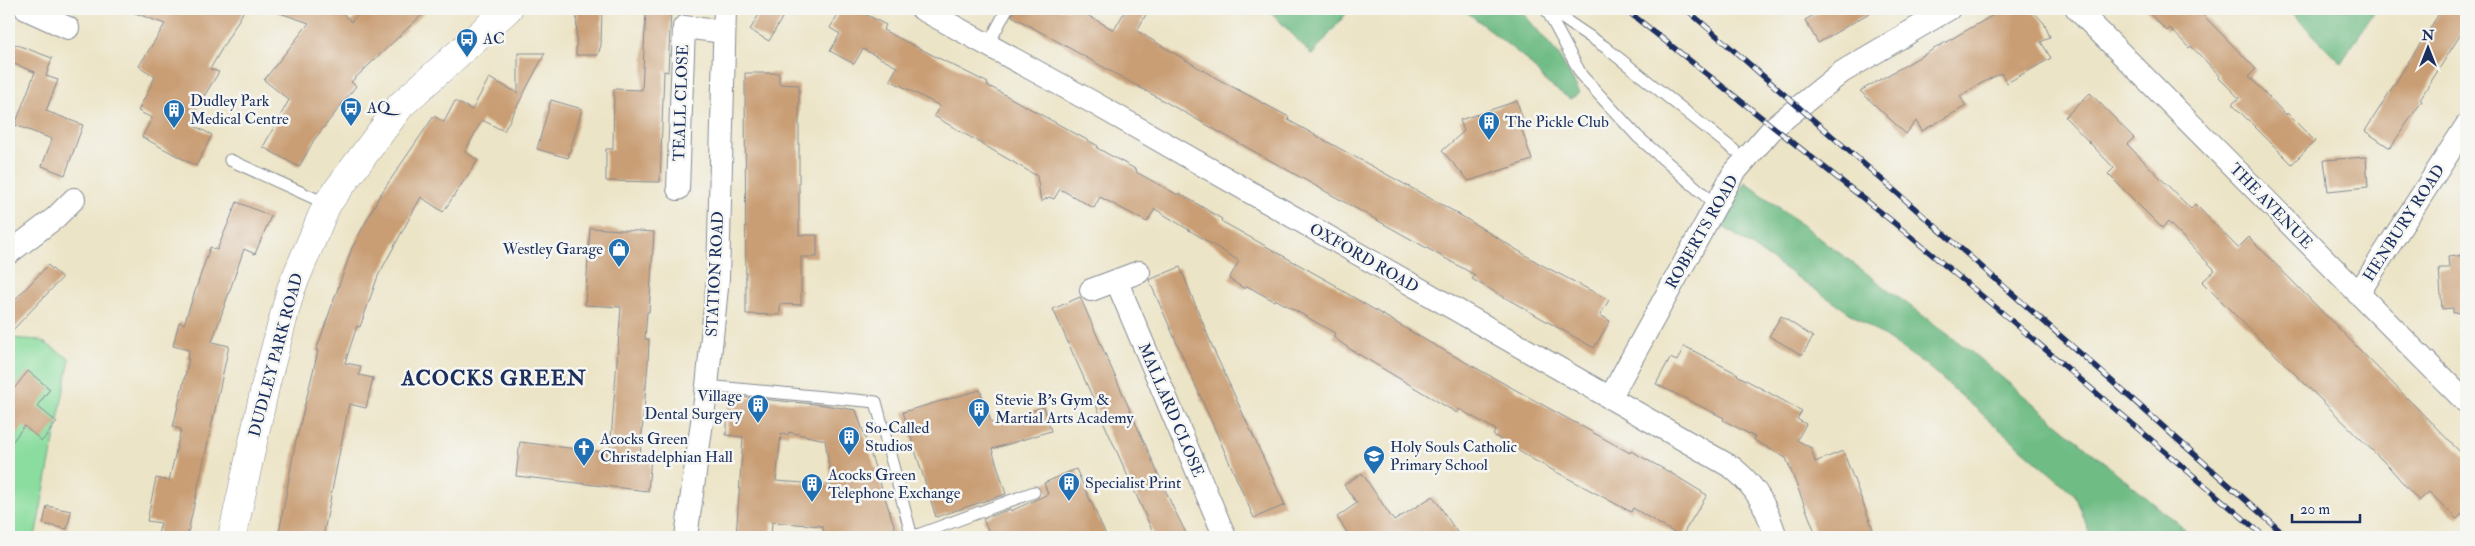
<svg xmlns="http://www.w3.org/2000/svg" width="2475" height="546" font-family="'IM FELL Double Pica',serif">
<rect width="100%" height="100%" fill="#f6f6f2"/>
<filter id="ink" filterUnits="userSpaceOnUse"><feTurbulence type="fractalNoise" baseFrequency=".02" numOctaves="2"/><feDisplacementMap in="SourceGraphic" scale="10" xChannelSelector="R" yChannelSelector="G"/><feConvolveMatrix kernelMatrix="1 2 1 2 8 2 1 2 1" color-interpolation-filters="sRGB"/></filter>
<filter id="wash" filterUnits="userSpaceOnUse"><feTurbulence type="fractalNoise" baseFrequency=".0096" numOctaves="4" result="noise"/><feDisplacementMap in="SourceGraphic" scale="20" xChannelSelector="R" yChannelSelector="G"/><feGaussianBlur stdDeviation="1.12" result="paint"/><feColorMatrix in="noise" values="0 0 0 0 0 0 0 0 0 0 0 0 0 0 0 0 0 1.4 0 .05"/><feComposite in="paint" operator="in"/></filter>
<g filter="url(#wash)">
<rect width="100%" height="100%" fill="#ece4c6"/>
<path fill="#8add9e" stroke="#52867e" d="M 9,338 L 40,340 L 70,359 L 35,537 L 9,537 Z"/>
<path fill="#6fbc85" stroke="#457672" d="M 1268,9 L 1350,9 L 1312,55 Z
M 1463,9 L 1501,9 L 1522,12 L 1558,54 L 1580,93 L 1570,99 L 1547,83 L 1527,60 Z
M 2288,9 L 2376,9 L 2341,63 Z
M 1745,182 L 1970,351 L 2194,537 L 2091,537 L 2075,495 L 1926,365 L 1719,224 Z"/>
<g id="blocks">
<path fill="#c99e75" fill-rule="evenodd" d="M 130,9 L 245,9 L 210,69 L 219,72 L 193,114 L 196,115 L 191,124 L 212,135 L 196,166 L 142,137 L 152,118 L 138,111 L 155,77 L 139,66 L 165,24 L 130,11 Z
M 277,9 L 339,9 L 351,22 L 364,9 L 428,9 L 351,82 L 356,86 L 314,140 L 299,167 L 263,147 L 289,100 L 264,80 L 309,23 L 277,12 Z
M 577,9 L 602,9 L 601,45 L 598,55 L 576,55 Z
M 646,9 L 671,9 L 668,72 L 664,71 L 660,182 L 606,181 L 606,149 L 613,149 L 614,89 L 642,90 Z
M 762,9 L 787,9 L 769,41 L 750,30 Z
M 841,9 L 856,9 L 886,25 L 883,30 L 988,83 L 987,85 L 1098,146 L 1097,148 L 1137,170 L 1136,172 L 1178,195 L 1179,193 L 1222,219 L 1221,221 L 1337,286 L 1336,287 L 1427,341 L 1630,453 L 1631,451 L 1671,473 L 1707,495 L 1681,537 L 1633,508 L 1631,512 L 1532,459 L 1493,435 L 1496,430 L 1459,409 L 1457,413 L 1350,349 L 1333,337 L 1335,333 L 1275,299 L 1274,301 L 1247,286 L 1245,289 L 1229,279 L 1239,261 L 1155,209 L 1147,222 L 1100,197 L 1094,208 L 1060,189 L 1054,199 L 1049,197 L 1041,202 L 1037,176 L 934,116 L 940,106 L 890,80 L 897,67 L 863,49 L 854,64 L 830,51 L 840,34 L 830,28 Z
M 1014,9 L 1076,9 L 1114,30 L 1126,9 L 1149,9 L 1137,31 L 1216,78 L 1289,117 L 1288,120 L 1455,212 L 1540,264 L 1609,300 L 1600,315 L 1610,321 L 1594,348 L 1472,279 L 1475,275 L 1441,256 L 1012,16 Z
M 1824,9 L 1876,9 L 1818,43 L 1805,20 Z
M 2004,9 L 2031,9 L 2044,23 L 2050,37 L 2041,42 L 2051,58 L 2007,83 L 2001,73 L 1980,84 L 1960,96 L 1966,106 L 1922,131 L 1916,121 L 1906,134 L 1860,91 Z
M 2145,9 L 2197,9 L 2256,69 L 2249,76 L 2286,115 L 2287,113 L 2315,141 L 2292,164 L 2232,104 L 2239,98 L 2219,78 L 2220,76 L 2191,46 L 2189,48 L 2170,28 L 2167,31 Z
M 2442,9 L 2466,9 L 2466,26 L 2420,99 L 2422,101 L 2390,148 L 2365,131 Z
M 9,42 L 52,58 L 46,76 L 58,80 L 46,111 L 83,125 L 65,175 L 42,166 L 52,139 L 15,125 L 35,72 L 9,62 Z
M 518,53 L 545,53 L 504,131 L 482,120 L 465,152 L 478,160 L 443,212 L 421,197 L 378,276 L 360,327 L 357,326 L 345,363 L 361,366 L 359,375 L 373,378 L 366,408 L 349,404 L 323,537 L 299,537 L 279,533 L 295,445 L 318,351 L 316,351 L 352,248 L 380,195 L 434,116 L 444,122 L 455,101 L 472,110 L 489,78 L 518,93 Z
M 745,73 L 779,73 L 779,84 L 799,85 L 799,235 L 817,235 L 817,257 L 801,257 L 801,305 L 780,304 L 780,315 L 746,314 Z
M 2090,93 L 2134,138 L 2127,144 L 2191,209 L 2195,204 L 2238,248 L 2249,237 L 2466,458 L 2466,510 L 2457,519 L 2429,492 L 2419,501 L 2389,467 L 2202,282 L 2215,270 L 2168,222 L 2162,228 L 2108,174 L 2114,168 L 2065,117 Z
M 551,100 L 582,109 L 568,158 L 537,149 Z
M 1517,101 L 1523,120 L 1519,121 L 1532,160 L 1469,181 L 1442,151 L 1464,131 L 1460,120 Z
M 2366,157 L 2368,187 L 2328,191 L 2324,160 Z
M 237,202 L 271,216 L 255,254 L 244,249 L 212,342 L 229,346 L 187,537 L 157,537 L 161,523 L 147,521 L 156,478 L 169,481 L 181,429 L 173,427 L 189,359 L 187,359 L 189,350 L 173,346 L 179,322 L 184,324 L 210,247 L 217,250 Z
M 590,228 L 654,232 L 649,312 L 647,312 L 645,339 L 649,339 L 648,363 L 640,456 L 651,457 L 648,491 L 516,476 L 520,442 L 610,453 L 621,307 L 585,305 Z
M 2466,255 L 2466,312 L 2453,313 L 2453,308 L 2442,309 L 2439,268 L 2449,268 L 2448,257 Z
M 48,265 L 62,278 L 9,334 L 9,306 Z
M 1180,267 L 1215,353 L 1285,505 L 1254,518 L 1149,280 Z
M 1080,297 L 1171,503 L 1188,537 L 1155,537 L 1053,309 Z
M 1781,316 L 1813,337 L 1802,355 L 1769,336 Z
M 1684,346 L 1738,374 L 1737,375 L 1802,411 L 1797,419 L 1806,424 L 1797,440 L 1811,448 L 1815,462 L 1843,451 L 1876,537 L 1817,537 L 1786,458 L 1754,440 L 1755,437 L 1723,420 L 1724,418 L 1656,384 L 1670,358 L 1677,361 Z
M 28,371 L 50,389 L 37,406 L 57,422 L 42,441 L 24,426 L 9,446 L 9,395 Z
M 980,390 L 992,424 L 1044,407 L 1051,431 L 992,449 L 1006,494 L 936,517 L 903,412 Z
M 730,396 L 824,405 L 856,410 L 898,537 L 826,537 L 822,526 L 772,522 L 771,537 L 736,537 L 743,437 L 726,435 ZM 789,432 L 825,440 L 832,485 L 776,481 L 781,434 L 788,435 Z
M 1076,469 L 1107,537 L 991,537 L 983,519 L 1010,509 L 1011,511 L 1048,494 L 1044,483 Z
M 1362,473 L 1394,521 L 1433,496 L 1460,537 L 1350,537 L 1337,517 L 1357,503 L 1344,485 Z
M 47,506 L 71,511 L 67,529 L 43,524 Z"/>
</g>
</g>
<g filter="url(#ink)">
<use href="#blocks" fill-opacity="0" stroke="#848a92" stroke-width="1"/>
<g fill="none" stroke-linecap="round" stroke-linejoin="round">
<g stroke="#848a92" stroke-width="13">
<path id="service" d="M 1546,9 L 1582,76 L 1638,137 L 1716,205
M 1549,9 L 1605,47 L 1734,150
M 988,45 L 1007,9
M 230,160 L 327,204
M 707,386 L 876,402 L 912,537 L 1034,492"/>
</g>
<g stroke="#848a92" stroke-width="24">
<path id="minor" d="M 26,9 L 68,28
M 922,9 L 1094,103 L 1733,468 C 1759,490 1765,505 1776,537
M 2077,9 L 2466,402
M 678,189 L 684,27 L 724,32
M 9,253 L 55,218 L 74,199
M 1117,282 L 1225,537
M 1091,290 L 1139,272
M 2358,294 L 2466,126
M 1610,398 L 1733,174 L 1774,127 L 1842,72 L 1949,9
M 686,537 L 707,386 L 718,278 L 725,9"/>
</g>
<g stroke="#848a92" stroke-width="29">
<path id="secondary" d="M 232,537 L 266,383 L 291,289 L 327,204 L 401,105 L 508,9"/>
</g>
<use href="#service" stroke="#fff" stroke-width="11"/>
<use href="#minor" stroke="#fff" stroke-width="22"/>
<use href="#secondary" stroke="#fff" stroke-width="28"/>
<g stroke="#1b2f5e" stroke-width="5.5">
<path id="rail" d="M 1625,9 L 1893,222 L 2012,321 L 2265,537
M 1686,9 C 1887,184 2089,359 2287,537"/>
</g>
<use href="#rail" stroke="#f6f6f2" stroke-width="4" stroke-dasharray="11" stroke-linecap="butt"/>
</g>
</g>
<defs>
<g id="bus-pin" transform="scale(1.125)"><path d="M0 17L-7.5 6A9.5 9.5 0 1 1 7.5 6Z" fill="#1f6fb2" stroke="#f6f6f2"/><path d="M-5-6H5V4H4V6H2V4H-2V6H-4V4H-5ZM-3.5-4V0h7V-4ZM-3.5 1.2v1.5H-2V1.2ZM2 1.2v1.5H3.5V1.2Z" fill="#fff"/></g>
<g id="building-pin" transform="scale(1.125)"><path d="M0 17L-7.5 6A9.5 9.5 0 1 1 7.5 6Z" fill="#1f6fb2" stroke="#f6f6f2"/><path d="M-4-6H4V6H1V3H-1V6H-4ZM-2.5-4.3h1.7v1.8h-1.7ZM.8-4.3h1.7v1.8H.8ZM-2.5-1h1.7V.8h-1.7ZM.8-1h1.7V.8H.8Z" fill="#fff"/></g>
<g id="shop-pin" transform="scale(1.125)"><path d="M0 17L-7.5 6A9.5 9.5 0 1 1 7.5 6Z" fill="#1f6fb2" stroke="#f6f6f2"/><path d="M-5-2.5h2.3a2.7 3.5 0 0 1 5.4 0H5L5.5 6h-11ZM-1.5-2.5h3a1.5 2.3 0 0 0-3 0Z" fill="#fff"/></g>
<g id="church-pin" transform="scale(1.125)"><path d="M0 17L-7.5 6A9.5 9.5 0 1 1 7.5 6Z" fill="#1f6fb2" stroke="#f6f6f2"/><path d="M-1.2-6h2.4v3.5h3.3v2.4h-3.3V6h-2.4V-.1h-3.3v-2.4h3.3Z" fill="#fff"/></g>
<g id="school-pin" transform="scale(1.125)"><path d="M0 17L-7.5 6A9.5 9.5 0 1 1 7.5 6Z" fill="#1f6fb2" stroke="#f6f6f2"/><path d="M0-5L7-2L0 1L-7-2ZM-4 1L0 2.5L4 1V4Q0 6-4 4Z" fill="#fff"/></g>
</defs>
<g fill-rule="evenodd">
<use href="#bus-pin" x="467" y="39"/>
<use href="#bus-pin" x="351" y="108"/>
<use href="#building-pin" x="174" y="110"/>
<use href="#building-pin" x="1489" y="122"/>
<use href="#shop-pin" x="619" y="249"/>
<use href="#building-pin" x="758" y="405"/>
<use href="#building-pin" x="979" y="409"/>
<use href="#building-pin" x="849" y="437"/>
<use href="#church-pin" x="584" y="448"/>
<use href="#school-pin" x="1374" y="456"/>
<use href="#building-pin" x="1069" y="483"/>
<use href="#building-pin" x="812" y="484"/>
</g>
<g text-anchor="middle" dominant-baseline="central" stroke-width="5" stroke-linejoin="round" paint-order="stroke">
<g font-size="16" fill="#1b2f5e" stroke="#f6f6f2" text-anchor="start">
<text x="483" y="39">AC</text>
<text x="190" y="101">Dudley Park<tspan x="190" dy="18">Medical Centre</tspan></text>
<text x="367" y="108">AQ</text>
<text x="1505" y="122">The Pickle Club</text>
<text x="603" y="249" text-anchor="end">Westley Garage</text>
<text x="742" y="396" text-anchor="end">Village<tspan x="742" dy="18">Dental Surgery</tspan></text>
<text x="995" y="400">Stevie B's Gym &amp;<tspan x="995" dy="18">Martial Arts Academy</tspan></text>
<text x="865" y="428">So-Called<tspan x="865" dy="18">Studios</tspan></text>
<text x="600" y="439">Acocks Green<tspan x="600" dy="18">Christadelphian Hall</tspan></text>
<text x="1390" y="447">Holy Souls Catholic<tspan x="1390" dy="18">Primary School</tspan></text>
<text x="828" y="475">Acocks Green<tspan x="828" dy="18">Telephone Exchange</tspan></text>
<text x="1085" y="483">Specialist Print</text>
</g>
<g font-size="16" fill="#1b2f5e" stroke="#f6f6f2">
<text transform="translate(681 103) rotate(-88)">TEALL CLOSE</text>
<text transform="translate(2271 206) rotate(46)">THE AVENUE</text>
<text transform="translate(2404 223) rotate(-57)">HENBURY ROAD</text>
<text transform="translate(1702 232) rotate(-60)">ROBERTS ROAD</text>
<text transform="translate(1364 258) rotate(30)">OXFORD ROAD</text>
<text transform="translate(715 274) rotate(-87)">STATION ROAD</text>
<text transform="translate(276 355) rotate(-75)">DUDLEY PARK ROAD</text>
<text transform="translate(1171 410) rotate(67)">MALLARD CLOSE</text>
</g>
<g font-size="21" font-weight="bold" letter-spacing="1" fill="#1b2f5e" stroke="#f6f6f2">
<text x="494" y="378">ACOCKS GREEN</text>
</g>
</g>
<rect width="2475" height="546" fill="none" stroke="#f6f6f2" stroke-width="30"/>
<g transform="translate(2428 48)" stroke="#f6f6f2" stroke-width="4" paint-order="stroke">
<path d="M0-4L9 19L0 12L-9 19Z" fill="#1b2f5e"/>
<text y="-8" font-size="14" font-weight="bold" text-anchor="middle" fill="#1b2f5e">N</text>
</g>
<path d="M2292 514v8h68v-8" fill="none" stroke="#1b2f5e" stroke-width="2.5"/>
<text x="2300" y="514" font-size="15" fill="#1b2f5e" stroke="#f6f6f2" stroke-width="4" paint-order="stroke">20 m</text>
</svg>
